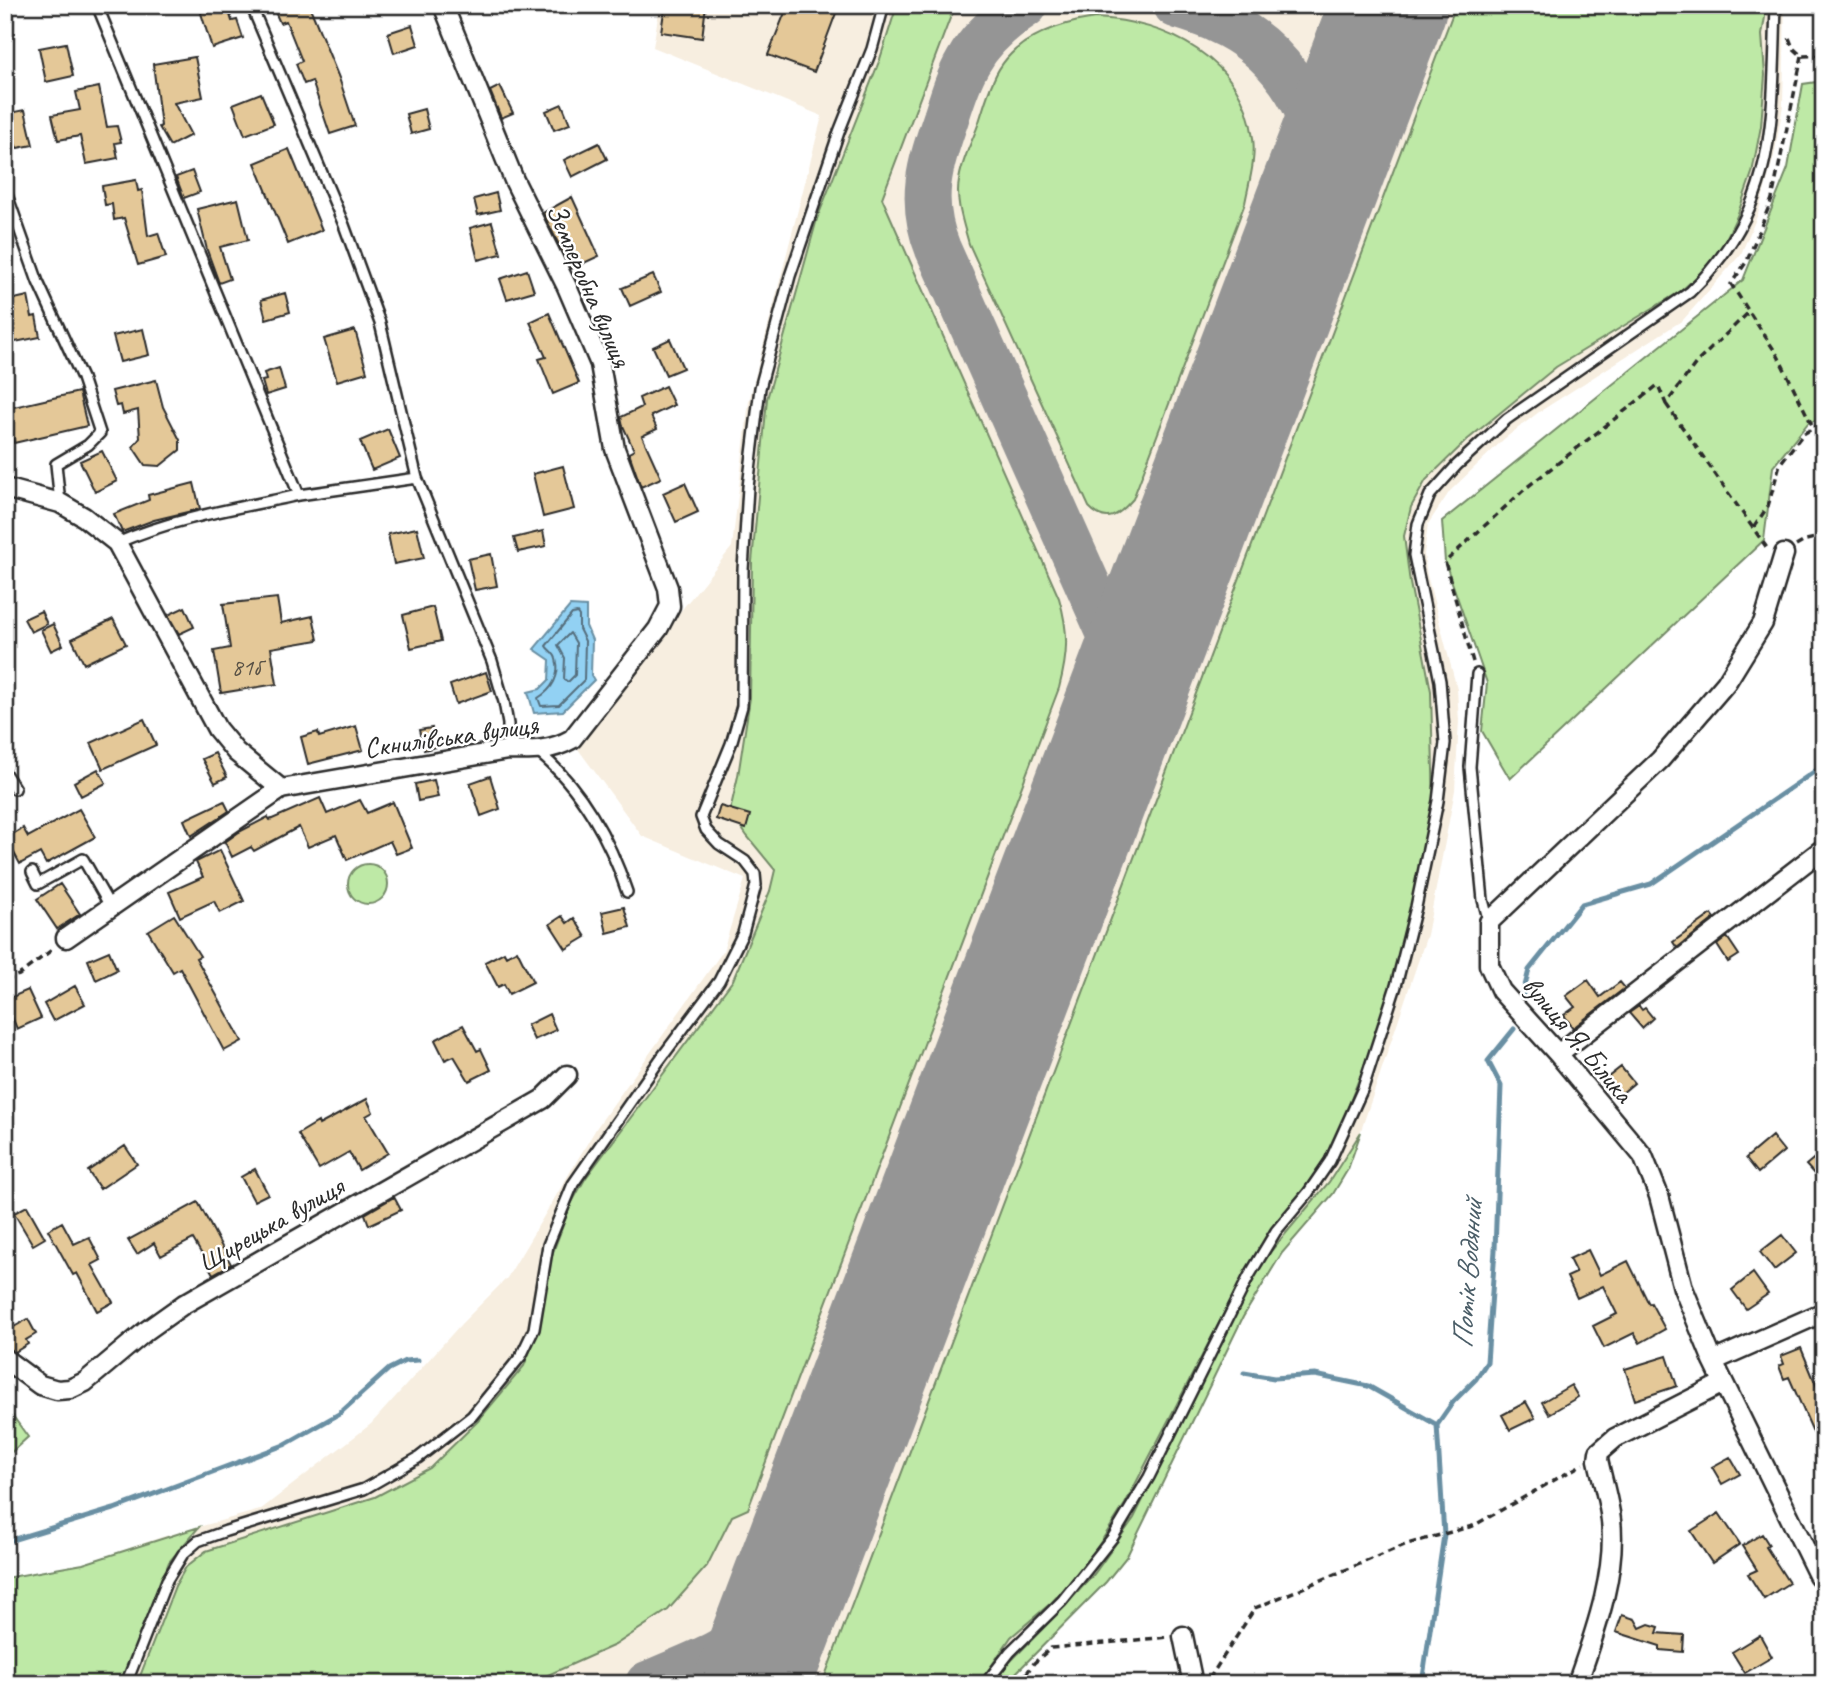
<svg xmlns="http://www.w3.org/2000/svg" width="1829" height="1689" font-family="Caveat,sans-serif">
<rect width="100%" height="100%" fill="#fff"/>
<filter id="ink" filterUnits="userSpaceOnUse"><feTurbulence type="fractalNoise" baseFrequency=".0143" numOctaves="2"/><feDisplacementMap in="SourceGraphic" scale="14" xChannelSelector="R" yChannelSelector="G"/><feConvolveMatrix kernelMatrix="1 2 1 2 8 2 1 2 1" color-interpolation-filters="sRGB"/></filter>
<g filter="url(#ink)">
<path fill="#f7eee0" d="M 660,5 L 1785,5 L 1783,105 L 1775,152 L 1758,214 L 1741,254 L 1683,320 L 1539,412 L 1504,439 L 1450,491 L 1428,524 L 1424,554 L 1427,575 L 1457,689 L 1459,721 L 1455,790 L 1427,935 L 1348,1169 L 1333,1194 L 1282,1253 L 1263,1281 L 1201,1401 L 1127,1556 L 1106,1582 L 1005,1684 L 5,1684 L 5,1578 L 83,1564 L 162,1537 L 260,1510 L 371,1424 L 461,1324 L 507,1278 L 597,1127 L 723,951 L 745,879 L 642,836 L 578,749 L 635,668 L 732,547 L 749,401 L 822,116 L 653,47 Z"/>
<path fill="#bee9a6" stroke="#748a68" stroke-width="2" d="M 897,5 L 955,5 L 882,198 L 1059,598 C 1069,632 1068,654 1059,688 L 748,1509 L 732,1516 L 707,1566 L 668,1610 L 615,1645 L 528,1684 L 137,1684 L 175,1586 L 186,1567 L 206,1551 L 375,1497 L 430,1468 L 478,1421 L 524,1366 L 540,1326 L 550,1260 L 571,1204 L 585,1179 L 733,980 L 770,891 L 775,870 L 747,836 L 730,811 L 738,776 L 750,698 L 752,562 L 767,399 L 817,219 L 880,59 Z
M 1456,5 L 1767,5 L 1762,35 L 1765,75 L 1761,126 L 1752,173 L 1737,216 L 1717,258 L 1681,291 L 1556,367 L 1467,440 L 1426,480 L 1411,507 L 1404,536 L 1410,583 L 1431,691 L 1434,809 L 1423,869 L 1386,1008 L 1334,1144 L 1306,1186 L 1270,1229 L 1245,1273 L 1125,1504 L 1086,1565 L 1051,1603 L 1011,1637 L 979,1684 L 822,1684 Z
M 1095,18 C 1167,21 1243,59 1253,138 C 1256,160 1249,182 1245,203 L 1133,499 C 1119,515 1107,526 1089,507 L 969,244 C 964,225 955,201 959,181 C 961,162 972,142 978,125 C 983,110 987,94 994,79 C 1011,39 1056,24 1095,18 Z
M 1824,81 L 1824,417 L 1808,423 L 1773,467 L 1764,540 L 1510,779 L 1482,731 L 1487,683 L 1445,562 L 1442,521 L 1743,280 L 1788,168 L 1803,84 Z
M348 884a20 20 0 1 1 40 0a20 20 0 1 1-40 0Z
M 1361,1132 L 1348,1169 L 1333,1194 L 1282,1253 L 1243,1317 L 1127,1556 L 1106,1582 L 1005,1684 L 993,1684 L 1008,1664 L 1066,1605 L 1094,1574 L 1134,1518 L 1240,1303 L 1266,1257 L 1329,1182 Z
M 5,1405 L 28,1437 L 5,1458 Z
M 199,1527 L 169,1562 L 122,1684 L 5,1684 L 5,1578 L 83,1564 Z"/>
<path fill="#92d1f3" stroke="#698fa3" stroke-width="2" d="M 570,606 L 586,607 L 586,626 L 592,640 L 591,675 L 594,680 L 563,711 L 534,713 L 528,692 L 540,689 L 549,680 L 550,660 L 534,649 Z"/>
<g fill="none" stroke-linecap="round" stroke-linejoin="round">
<path stroke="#546d7b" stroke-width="2" d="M 577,613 L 579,616 L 579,629 L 585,641 L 584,680 L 559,705 L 541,706 L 538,698 C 552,690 561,675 556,659 C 555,653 548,650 546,646 L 572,614 Z
M 570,633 L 576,643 L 575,675 L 568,682 L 564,679 L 565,658 L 558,645 Z"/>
<path stroke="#698fa3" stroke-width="5" d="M 1520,1005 L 1529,970 L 1582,904 L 1651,884 L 1824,765
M 1244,1373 L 1274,1378 L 1315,1375 L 1368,1386 L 1437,1425
M 5,1542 L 114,1509 L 284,1445 L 339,1414 L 389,1369 L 405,1361 L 418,1360
M 1422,1684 L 1444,1535 L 1437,1425 L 1453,1402 L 1476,1379 L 1487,1362 L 1495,1250 L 1501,1086 L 1488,1061 L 1514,1029"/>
<path stroke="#959595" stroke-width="46" d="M 1025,5 C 1002,20 981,38 968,62 C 958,79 952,99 946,118 C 930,165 918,200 938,249 L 1112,639 C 1127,686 1117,716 1102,761
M 1176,5 C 1190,10 1204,14 1217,20 C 1274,45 1319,103 1319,167 C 1319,181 1314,196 1311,210
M 648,1684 C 683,1668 724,1655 754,1629 C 773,1612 785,1589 797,1566"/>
<path stroke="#959595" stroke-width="116" d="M 752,1684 L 1389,5"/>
</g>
<path fill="#e4c898" stroke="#2b2b2b" stroke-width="2" d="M 215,5 L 227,5 L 232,21 L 237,20 L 243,38 L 212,48 L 200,10 Z
M 272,5 L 309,5 L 339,78 L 355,126 L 330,134 L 312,81 L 304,84 L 296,64 L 302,61 L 286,21 L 280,23 Z
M 665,5 L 706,5 L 702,38 L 661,32 Z
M 788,5 L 839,5 L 814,72 L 768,55 Z
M 412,25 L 418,45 L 394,53 L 388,33 Z
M 66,43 L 73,76 L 46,82 L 39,48 Z
M 195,57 L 203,97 L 174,103 L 191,135 L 170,146 L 159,127 L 161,126 L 153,64 Z
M 500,86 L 513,113 L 501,118 L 490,91 Z
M 99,87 L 107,127 L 117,126 L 121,142 L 115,143 L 118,158 L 86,164 L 80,136 L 58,140 L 52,115 L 80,110 L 76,92 Z
M 261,93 L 274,124 L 245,135 L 233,104 Z
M 562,104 L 570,124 L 554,130 L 546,111 Z
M 424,109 L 429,129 L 411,134 L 406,114 Z
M 25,110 L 33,145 L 17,148 L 11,135 L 8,135 L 5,114 Z
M 599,143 L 607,159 L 572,177 L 564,160 Z
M 289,149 L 322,230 L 288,244 L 255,163 Z
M 192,171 L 200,192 L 184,198 L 176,177 Z
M 136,180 L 138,191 L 142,190 L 148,236 L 158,233 L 166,257 L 138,265 L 124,218 L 114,220 L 112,204 L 105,205 L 102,186 Z
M 496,193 L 500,210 L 478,215 L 474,199 Z
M 572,197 L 599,256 L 571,269 L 543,213 Z
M 238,199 L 248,240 L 220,247 L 230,279 L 219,283 L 207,250 L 197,209 Z
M 492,222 L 501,254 L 478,260 L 470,228 Z
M 527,270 L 534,291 L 507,299 L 500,279 Z
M 653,275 L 661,292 L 630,306 L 622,288 Z
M 285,293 L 290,312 L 266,319 L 261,300 Z
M 28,296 L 32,317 L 36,316 L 40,337 L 5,344 L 5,301 Z
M 549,313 L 579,383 L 553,394 L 539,359 L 546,357 L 530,322 Z
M 143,329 L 149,355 L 120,362 L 113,336 Z
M 355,330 L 367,372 L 337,381 L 324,339 Z
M 670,339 L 683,368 L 666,375 L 653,347 Z
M 279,368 L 285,389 L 266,395 L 262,381 L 266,380 L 264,373 Z
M 156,380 L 163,407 L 180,440 L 180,450 L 160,466 L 145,465 L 133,447 L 140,438 L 138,410 L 123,414 L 121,405 L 116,406 L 112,391 Z
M 665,386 L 674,405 L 651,416 L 657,429 L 642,436 L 661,478 L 641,487 L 629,453 L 634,450 L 623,426 L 621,417 L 642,407 L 639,398 Z
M 79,392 L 87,426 L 14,443 L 13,438 L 5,440 L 5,409 Z
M 388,429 L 400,458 L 372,470 L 360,441 Z
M 102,451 L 117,481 L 95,492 L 80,461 Z
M 563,466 L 574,509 L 543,517 L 533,474 Z
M 194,483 L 200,509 L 154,520 L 122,532 L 114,514 L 149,500 L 148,495 Z
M 685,483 L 698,512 L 676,522 L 663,493 Z
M 417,528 L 424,558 L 394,564 L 388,534 Z
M 543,531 L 546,546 L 518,552 L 514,538 Z
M 491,554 L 497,586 L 475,590 L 468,559 Z
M 277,598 L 281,623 L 313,616 L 318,640 L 271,648 L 277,684 L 221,693 L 214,651 L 230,648 L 223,604 Z
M 185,607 L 194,627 L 179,634 L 168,615 Z
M 433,607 L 441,641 L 411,648 L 403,615 Z
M 41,611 L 47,624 L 31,632 L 24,619 Z
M 113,619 L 126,644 L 84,664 L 72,639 Z
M 53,624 L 63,645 L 51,651 L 41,630 Z
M 486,672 L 492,691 L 456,704 L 450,685 Z
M 144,719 L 156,745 L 103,769 L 91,743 Z
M 356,726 L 363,750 L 308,764 L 301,737 L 318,732 L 319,737 Z
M 432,728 L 436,747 L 424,750 L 419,730 Z
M 215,753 L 227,777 L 215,783 L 202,759 Z
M 98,769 L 106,783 L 81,796 L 74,782 Z
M 490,776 L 500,809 L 481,816 L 470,783 Z
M 434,780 L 438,797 L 418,801 L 415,784 Z
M 320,798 L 327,814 L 360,800 L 367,813 L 393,802 L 412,848 L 396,854 L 390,841 L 347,860 L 336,835 L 308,847 L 299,827 L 254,851 L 251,847 L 232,857 L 225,842 L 239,832 L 268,817 L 270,820 Z
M 224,801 L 229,811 L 191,836 L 184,820 Z
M 720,806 L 750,815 L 746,829 L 716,819 Z
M 79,809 L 95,837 L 46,864 L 40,853 L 20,864 L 6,838 L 23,828 L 28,837 Z
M 220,850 L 244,901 L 220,913 L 214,901 L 180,917 L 169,892 L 203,877 L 196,862 Z
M 60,884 L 80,914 L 57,929 L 37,899 Z
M 624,907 L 630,927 L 607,933 L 602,912 Z
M 1712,914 L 1715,918 L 1677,948 L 1673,942 Z
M 174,915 L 200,956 L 196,958 L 242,1041 L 224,1051 L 180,968 L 173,972 L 148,931 Z
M 562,916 L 567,923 L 574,918 L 586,937 L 566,949 L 550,924 Z
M 1727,937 L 1739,955 L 1728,962 L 1717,945 Z
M 517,950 L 533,982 L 509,994 L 504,984 L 498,987 L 485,962 L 504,952 L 506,956 Z
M 109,951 L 117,970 L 96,980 L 88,960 Z
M 1588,980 L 1600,997 L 1620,982 L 1625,988 L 1573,1028 L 1564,1015 L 1575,1007 L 1566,996 Z
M 75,986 L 85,1004 L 53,1021 L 44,1004 Z
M 28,990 L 41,1018 L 17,1029 L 5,1000 Z
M 1639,1006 L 1642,1010 L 1645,1008 L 1653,1018 L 1642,1028 L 1629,1013 Z
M 549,1014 L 556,1030 L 534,1040 L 527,1025 Z
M 463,1025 L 477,1051 L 481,1049 L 491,1070 L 469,1081 L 454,1056 L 445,1060 L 435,1040 Z
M 1621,1067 L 1634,1083 L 1616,1098 L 1603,1081 Z
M 367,1099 L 373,1112 L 366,1116 L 388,1153 L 359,1170 L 349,1152 L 319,1169 L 298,1134 L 318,1122 L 319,1125 Z
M 1772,1136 L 1784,1151 L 1758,1173 L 1746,1158 Z
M 125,1146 L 137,1164 L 100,1189 L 88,1171 Z
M 1824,1150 L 1824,1185 L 1806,1165 Z
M 255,1169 L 268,1194 L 254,1201 L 241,1177 Z
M 394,1197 L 401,1210 L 369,1225 L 365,1214 Z
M 198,1202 L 231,1264 L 213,1274 L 193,1239 L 161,1256 L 154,1243 L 137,1254 L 128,1240 Z
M 27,1206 L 45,1238 L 33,1245 L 14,1213 Z
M 62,1222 L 74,1244 L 89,1237 L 101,1260 L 92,1265 L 113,1302 L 97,1311 L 77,1273 L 73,1275 L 48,1230 Z
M 1782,1235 L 1796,1253 L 1774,1270 L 1760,1252 Z
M 1588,1250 L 1600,1275 L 1628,1261 L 1649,1304 L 1651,1303 L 1665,1329 L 1640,1343 L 1634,1333 L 1604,1348 L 1593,1326 L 1617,1314 L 1603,1286 L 1577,1298 L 1567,1277 L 1576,1273 L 1569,1259 Z
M 1753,1273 L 1768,1294 L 1746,1309 L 1732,1290 Z
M 28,1319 L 36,1334 L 26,1340 L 28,1344 L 15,1352 L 10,1349 L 5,1341 L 5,1332 Z
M 1801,1348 L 1824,1404 L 1824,1457 L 1789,1377 L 1784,1379 L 1779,1366 L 1784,1364 L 1781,1356 Z
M 1667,1356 L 1677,1386 L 1635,1400 L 1625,1369 Z
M 1571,1385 L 1578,1397 L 1549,1414 L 1542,1402 Z
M 1526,1402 L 1535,1418 L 1510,1430 L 1502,1415 Z
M 1730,1457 L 1740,1474 L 1722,1484 L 1712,1467 Z
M 1719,1513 L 1740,1544 L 1712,1563 L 1691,1531 Z
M 1762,1534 L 1769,1545 L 1766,1547 L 1789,1583 L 1764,1599 L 1748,1574 L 1757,1570 L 1742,1546 Z
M 1622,1615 L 1635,1619 L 1640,1628 L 1649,1624 L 1659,1627 L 1657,1633 L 1684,1635 L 1683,1652 L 1660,1650 L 1660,1646 L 1616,1632 Z
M 1760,1635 L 1772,1657 L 1745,1673 L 1732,1652 Z"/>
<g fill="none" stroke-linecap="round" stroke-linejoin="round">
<g stroke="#2b2b2b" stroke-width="14">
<path id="service" d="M 97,5 L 299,495 C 238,508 174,518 117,543
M 251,5 L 344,225 L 380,323 L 417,478 L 492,661 L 504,702 L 508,724 L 508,750
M 5,189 L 38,282 L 82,378 L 100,433 L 88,445 L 56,464 L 60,503
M 299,495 L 417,478
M 1477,674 L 1470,767 L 1483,900 L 1489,922
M 538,752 C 581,787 610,840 627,892
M 5,773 L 15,789
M 32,872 L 38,884 L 83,859 L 111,908
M 126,1684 L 167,1580 L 183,1554 L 198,1541 L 226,1531 L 364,1489 L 418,1458 L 472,1416 L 521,1356 L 534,1329 L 548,1245 L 573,1184 L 659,1061 L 719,981 L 743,933 L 756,885 L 755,874 L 745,861 L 719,844 L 706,830 L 701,817 L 731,744 L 742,706 L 743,570 L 748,487 L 760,388 L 790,276 L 839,132 L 872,49 L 884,5
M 985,1684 L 1010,1652 L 1062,1601 L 1113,1537 L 1149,1477 L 1249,1276 L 1276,1231 L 1308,1193 L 1330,1161 L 1363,1088 L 1396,986 L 1416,907 L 1438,801 L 1445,743 L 1440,681 L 1414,555 L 1418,524 L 1430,495 L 1457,465 L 1507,419 L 1690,292 C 1779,206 1772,119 1776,5"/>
</g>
<g stroke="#2b2b2b" stroke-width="23">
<path id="minor" d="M 5,488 L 60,503 L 84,517 L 117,543 L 217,729 L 236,752 L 281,789 L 508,750 C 532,751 551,751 572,739 L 658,629 L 670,606 L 668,588 L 615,449 L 600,364 L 567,287 L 514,180 L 443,5
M 1784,554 L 1763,623 L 1726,683 L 1660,760 L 1489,922 L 1489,965 L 1501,991 L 1558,1054 L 1643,1156 L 1659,1196 L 1683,1288 L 1713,1361 L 1818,1575 L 1824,1582
M 66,938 L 281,789
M 1558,1054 L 1824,848
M 5,1359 L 40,1385 L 57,1390 L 70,1389 L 85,1382 L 146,1331 L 184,1304 L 543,1099 L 567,1075
M 1713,1361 L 1824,1312
M 1183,1636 L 1193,1684
M 1577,1684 C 1595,1633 1619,1567 1610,1513 C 1607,1495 1602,1478 1598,1460 L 1599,1452 L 1615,1438 L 1723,1383"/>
</g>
<path stroke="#2b2b2b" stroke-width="3.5" stroke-dasharray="7 5" stroke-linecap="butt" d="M 1789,38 L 1793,48 L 1802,56 L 1824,55
M 1802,56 L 1772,199 L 1747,261 L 1731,284 L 1778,356 L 1813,427
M 1666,404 L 1767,548
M 1754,527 L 1768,506 L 1780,464 L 1803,434 L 1824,422
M 1796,546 L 1806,540 L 1824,536
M 1473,662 L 1445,562 L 1526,488 L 1658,385 L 1666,404 L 1696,363 L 1750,311
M 5,980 L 19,975 L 53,949
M 1209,1679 L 1255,1608 L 1407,1544 L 1473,1526 L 1583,1464
M 1019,1684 L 1034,1663 L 1051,1648 L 1168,1637"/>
<use href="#service" stroke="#fff" stroke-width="9"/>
<use href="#minor" stroke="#fff" stroke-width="18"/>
</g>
</g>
<g text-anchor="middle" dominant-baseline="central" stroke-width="5" stroke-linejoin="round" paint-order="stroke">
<g font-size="24" fill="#595246">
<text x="246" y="667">81б</text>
</g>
<g font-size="28" fill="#2b2b2b" stroke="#fff">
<text transform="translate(589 285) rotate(67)">Землеробна вулиця</text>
<text transform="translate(451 736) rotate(-8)">Скнилівська вулиця</text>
<text transform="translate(1578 1039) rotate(50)">вулиця Я. Білика</text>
<text transform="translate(271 1224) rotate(-30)">Щирецька вулиця</text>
</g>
<g font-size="30" font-style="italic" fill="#4a5d67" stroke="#fff">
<text transform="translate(1467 1274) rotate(-86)">Потік Водяний</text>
</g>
</g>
<rect width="1829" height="1689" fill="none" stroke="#fff" stroke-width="28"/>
<rect x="14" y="14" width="1801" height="1661" fill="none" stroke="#2b2b2b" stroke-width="2.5" filter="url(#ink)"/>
</svg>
